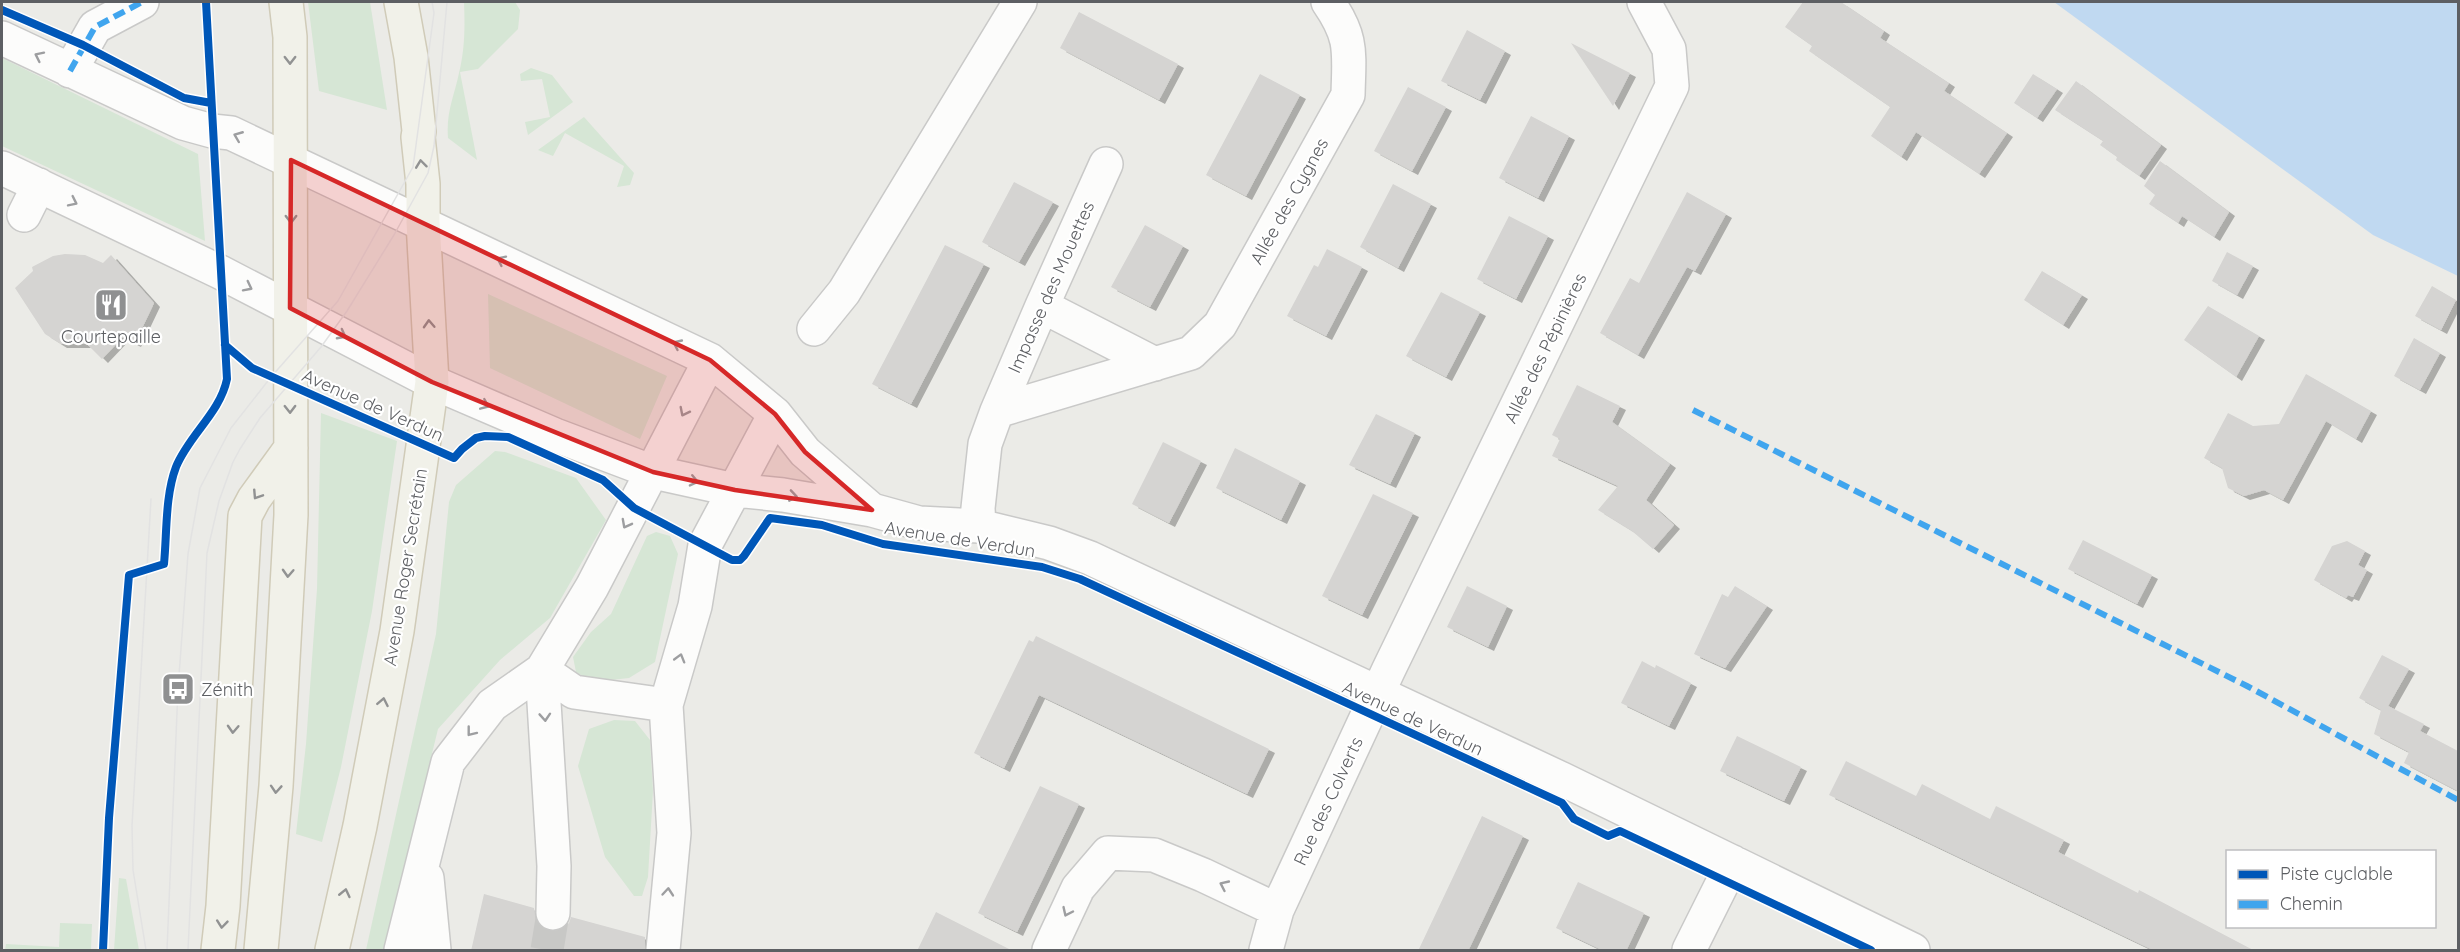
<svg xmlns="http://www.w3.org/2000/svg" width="2460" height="952" font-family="Quicksand,sans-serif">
<defs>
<filter id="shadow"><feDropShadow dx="6" dy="4" stdDeviation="0" flood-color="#0004"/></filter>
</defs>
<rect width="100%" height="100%" fill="#ebebe7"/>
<path fill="#d6e6d5" d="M 308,2 L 370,2 L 387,110 L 319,91 Z
M 464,2 L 515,2 L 520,10 L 518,29 L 478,69 L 460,72 L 477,160 L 448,138 C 446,112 454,97 459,73 C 465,49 465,25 464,2 Z
M 2,58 L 198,154 L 205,241 L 2,146 Z
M 531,68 L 552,75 L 573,102 L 528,135 L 525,122 L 550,117 L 542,79 L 521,81 L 520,74 Z
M 584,117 L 634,173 L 630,185 L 617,187 L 624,166 L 565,133 L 553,156 L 538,150 Z
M 488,294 L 667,376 L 640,439 L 490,368 Z
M 321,413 L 397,441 L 372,611 L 341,767 L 322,842 L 296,834 L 306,744 L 317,589 Z
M 495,451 L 505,452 L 576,478 L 606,520 L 550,618 L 500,660 L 438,729 L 384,950 L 366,950 L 436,634 L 449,502 L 456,485 Z
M 656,532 L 670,536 L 678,554 L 655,662 L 629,678 L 593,682 L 576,672 L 573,657 L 591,632 L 611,614 L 647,536 Z
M 614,720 L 635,721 L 650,740 L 653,791 L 648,877 L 642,896 L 634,896 L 605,857 L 578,766 L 589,729 Z
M 119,878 L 126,879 L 139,950 L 114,950 Z
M 60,923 L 92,924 L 91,950 L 5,950 L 6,944 L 59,947 Z"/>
<path fill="#c0d9f1" d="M 2054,2 L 2458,2 L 2458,276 L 2373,235 Z"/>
<path fill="#d5d4d2" filter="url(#shadow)" d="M 1803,2 L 1841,2 L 1884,31 L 1880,38 L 1949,83 L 1944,91 L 2007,133 L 1979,174 L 1916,132 L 1901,157 L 1871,136 L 1890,107 L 1809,51 L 1812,46 L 1785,27 Z
M 1079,12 L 1178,64 L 1159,100 L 1060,48 Z
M 1467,30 L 1505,51 L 1480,100 L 1441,81 Z
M 1571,43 L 1630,73 L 1613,106 Z
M 1260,74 L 1300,95 L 1246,196 L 1206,175 Z
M 2033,74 L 2057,89 L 2037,118 L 2014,103 Z
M 2076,81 L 2161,145 L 2139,176 L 2116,160 L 2117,157 L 2100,145 L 2103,141 L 2055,110 Z
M 1408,87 L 1446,107 L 1412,171 L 1374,151 Z
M 1531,116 L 1569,136 L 1538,198 L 1499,178 Z
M 2160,161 L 2229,212 L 2214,237 L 2182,216 L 2178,223 L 2149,204 L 2155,195 L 2144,186 Z
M 1014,182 L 1053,202 L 1019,262 L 982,242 Z
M 1393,184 L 1431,204 L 1398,268 L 1360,247 Z
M 1687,192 L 1726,214 L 1695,271 L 1687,267 L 1638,355 L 1600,333 L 1630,278 L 1639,283 Z
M 1509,216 L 1548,236 L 1516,299 L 1477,279 Z
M 1145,225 L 1183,246 L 1150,307 L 1111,287 Z
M 945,245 L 984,264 L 911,404 L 872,384 Z
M 1327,249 L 1362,267 L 1326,336 L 1287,316 L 1314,265 L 1318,267 Z
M 2227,252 L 2253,266 L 2237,295 L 2212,281 Z
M 65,254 L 85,255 L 103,263 L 111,255 L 154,303 L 135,343 L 123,337 L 102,359 L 87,344 L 61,344 L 45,334 L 15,288 L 33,271 L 32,267 L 53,256 Z
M 2042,271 L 2082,295 L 2063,325 L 2024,300 Z
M 2432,286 L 2456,300 L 2441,330 L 2415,316 Z
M 1441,292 L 1480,312 L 1446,377 L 1406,356 Z
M 2208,306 L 2259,336 L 2236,377 L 2184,340 Z
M 2414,338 L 2440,353 L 2420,390 L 2394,376 Z
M 2306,374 L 2371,411 L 2356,439 L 2326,421 L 2283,500 L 2264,490 L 2244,496 L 2228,488 L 2222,468 L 2204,458 L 2228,413 L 2253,426 L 2279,424 Z
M 1577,385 L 1620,406 L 1612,422 L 1670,464 L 1646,500 L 1674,525 L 1653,549 L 1632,531 L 1598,510 L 1618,486 L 1552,456 L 1560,439 L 1552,435 Z
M 1376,414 L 1415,433 L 1390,484 L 1349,465 Z
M 1163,442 L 1201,461 L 1169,523 L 1132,504 Z
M 1235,448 L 1300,481 L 1281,520 L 1216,488 Z
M 1373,494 L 1413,513 L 1362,615 L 1322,596 Z
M 2083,540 L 2152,575 L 2137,604 L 2068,569 Z
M 2347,541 L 2365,551 L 2358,565 L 2367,570 L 2353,597 L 2348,595 L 2346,598 L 2314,580 L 2332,546 Z
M 1467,586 L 1507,606 L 1488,647 L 1447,627 Z
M 1735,586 L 1767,606 L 1725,668 L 1694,654 L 1722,594 L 1728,597 Z
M 1036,636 L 1269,749 L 1247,794 L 1039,695 L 1004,768 L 974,753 L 1029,640 L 1033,642 Z
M 2382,655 L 2409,669 L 2388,706 L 2424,724 L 2420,731 L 2458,751 L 2458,791 L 2404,763 L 2409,752 L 2374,734 L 2381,710 L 2359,698 Z
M 1642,661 L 1655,668 L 1656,665 L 1691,683 L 1669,726 L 1621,703 Z
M 1737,736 L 1801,767 L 1784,801 L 1720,771 Z
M 1846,761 L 1916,796 L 1922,784 L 1990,819 L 1996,806 L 2064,840 L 2058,852 L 2138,893 L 2139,890 L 2255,951 L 2155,951 L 1829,795 Z
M 1040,786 L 1079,804 L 1017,932 L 978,913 Z
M 1482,816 L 1523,836 L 1468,951 L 1418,951 Z
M 1578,882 L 1644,913 L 1626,951 L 1604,951 L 1556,928 Z
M 484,894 L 534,908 L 536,921 L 544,929 L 553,932 L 561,930 L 569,923 L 571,917 L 645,937 L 645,951 L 471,951 Z
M 936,912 L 1013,951 L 917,951 Z"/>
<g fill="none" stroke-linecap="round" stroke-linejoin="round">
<path stroke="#c8c8c6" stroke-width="33" stroke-dasharray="33 16" stroke-linecap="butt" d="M 547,950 L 553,913"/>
<g stroke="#c9c9c8" stroke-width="36">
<path id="minor" d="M 2,38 L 183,123 L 212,131 L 231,133 L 710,360 L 775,414 L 805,452 L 872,510
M 70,71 L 95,27 L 142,2
M 2,168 L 220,272 L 432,382 L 555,435 L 653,472 L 735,490 L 783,495 L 872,510 L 919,523 L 979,526 L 1049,543 L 1090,558 L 1562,779 L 1913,950
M 24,215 L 39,185
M 1042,306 L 1155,364
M 814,329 L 844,292 L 1020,2
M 997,411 L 1191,353 L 1220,325 L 1348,95 C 1349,52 1353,38 1328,2
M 979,526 L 978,508 L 985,444 L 997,411 L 1042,306 L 1106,164
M 427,878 L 434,950
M 553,913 L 554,866 L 542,670 L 592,587 L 710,360
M 401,950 L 448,762 L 492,705 L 542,670 L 574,692 L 666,705
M 663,950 L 674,833 L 666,705 L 695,606 L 705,545 L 775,414
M 1049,950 L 1078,888 L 1108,853 L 1154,855 L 1203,875 L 1277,910
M 1266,950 L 1277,910 L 1388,671 L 1672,86 L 1669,49 L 1644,2
M 1689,950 L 1733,862"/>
</g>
<g stroke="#d0cbb8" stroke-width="36">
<path id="major" d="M 218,950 L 223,906 L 245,516 L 254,499 L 291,448
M 261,950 L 276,786 L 291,515 L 290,37 L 286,2
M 332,950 L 360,826 L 397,631 L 432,382 L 423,222 L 423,184 L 418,137 L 419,131 L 411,57 L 401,2"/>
</g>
<use href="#minor" stroke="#fcfcfb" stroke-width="33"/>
<use href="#major" stroke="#f1f1e9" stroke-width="33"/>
<path stroke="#e2e2e2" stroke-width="1.5" d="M 146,950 L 133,870 L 132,826 L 151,499
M 167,950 L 178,689 L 188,554 L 200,488 L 231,428 L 271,377 L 338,301 L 413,167 L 434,13 L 432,2
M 188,950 L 207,553 L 219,501 L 233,462 L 240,449 L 260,418 L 321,347 L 347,311 L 394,235 L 428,173 L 434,146 L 447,2"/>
<path stroke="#40a5ee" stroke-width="6" stroke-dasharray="12 6" stroke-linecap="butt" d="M 70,71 L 95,27 L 142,2
M 1693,410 L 2247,686 L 2458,800"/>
<g stroke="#fff" stroke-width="11">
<path id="cycleway" d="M 2,10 L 83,45 L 184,98 L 211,103
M 225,345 L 252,368 L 454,458 L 462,449 L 476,438 L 485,436 L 508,437 L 603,480 L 634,508 L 732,560 L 740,560 L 744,556 L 770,518 L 822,525 L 883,544 L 1042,567 L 1080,579 L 1562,803 L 1574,819 L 1608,836 L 1620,831 L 1871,950
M 103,950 L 109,818 L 129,575 L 164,564 C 167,533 165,496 176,467 C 189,435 220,413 227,379 L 206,2"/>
</g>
<use href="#cycleway" stroke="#0057b8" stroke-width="8"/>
</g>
<defs><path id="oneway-chevron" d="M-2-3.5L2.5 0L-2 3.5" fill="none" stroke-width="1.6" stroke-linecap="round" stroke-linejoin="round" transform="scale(1.5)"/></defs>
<g stroke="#9d9ea0">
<use href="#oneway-chevron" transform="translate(39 56) rotate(-154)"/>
<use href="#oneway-chevron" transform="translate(238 136) rotate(-158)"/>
<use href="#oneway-chevron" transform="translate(73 202) rotate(26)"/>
<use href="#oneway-chevron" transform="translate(501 260) rotate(-154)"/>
<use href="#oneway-chevron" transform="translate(248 287) rotate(27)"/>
<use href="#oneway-chevron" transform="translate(342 335) rotate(28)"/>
<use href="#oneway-chevron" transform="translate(677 344) rotate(-155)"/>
<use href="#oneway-chevron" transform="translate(485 405) rotate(23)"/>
<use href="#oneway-chevron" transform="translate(684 412) rotate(117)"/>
<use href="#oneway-chevron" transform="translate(694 481) rotate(13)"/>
<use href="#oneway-chevron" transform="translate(793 496) rotate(9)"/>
<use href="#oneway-chevron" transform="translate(626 524) rotate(118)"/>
<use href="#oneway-chevron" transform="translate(680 658) rotate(-74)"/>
<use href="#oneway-chevron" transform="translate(545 717) rotate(86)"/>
<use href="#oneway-chevron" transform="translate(471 732) rotate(128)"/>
<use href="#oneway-chevron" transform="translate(1224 885) rotate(-155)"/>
<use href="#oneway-chevron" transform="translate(668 892) rotate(-85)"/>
<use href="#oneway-chevron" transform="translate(1067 912) rotate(115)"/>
</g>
<g stroke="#919292">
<use href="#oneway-chevron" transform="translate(290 60) rotate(90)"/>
<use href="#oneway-chevron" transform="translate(421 164) rotate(-97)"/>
<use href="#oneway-chevron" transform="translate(291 219) rotate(90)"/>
<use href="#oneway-chevron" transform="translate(429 324) rotate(-93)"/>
<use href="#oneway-chevron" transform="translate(290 409) rotate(89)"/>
<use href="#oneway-chevron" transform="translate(257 495) rotate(123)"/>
<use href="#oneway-chevron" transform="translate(288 573) rotate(93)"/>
<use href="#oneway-chevron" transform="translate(383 702) rotate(-79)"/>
<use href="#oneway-chevron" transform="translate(233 729) rotate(93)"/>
<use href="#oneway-chevron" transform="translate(276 789) rotate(94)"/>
<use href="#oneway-chevron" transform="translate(345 893) rotate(-77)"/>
<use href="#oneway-chevron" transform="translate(222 924) rotate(96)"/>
</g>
<path fill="#d62828" fill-opacity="0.2" stroke="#d62828" stroke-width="4.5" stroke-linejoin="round" d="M 291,160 L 710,360 L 775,414 L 805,452 L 872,510 L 735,490 L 653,472 L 432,382 L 290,308 Z"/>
<defs>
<g id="restaurant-square" transform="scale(1.725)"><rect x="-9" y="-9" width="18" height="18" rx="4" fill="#8f9091" stroke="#fff"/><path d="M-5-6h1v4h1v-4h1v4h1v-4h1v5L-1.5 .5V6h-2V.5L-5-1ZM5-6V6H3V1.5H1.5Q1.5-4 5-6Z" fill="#fff"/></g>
<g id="bus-square" transform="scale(1.725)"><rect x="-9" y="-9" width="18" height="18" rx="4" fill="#8f9091" stroke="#fff"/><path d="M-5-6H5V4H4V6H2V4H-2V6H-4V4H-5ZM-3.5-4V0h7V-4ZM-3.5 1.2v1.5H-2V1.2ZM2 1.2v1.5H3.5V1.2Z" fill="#fff"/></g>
</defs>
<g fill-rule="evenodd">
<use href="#restaurant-square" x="111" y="305"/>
<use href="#bus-square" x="178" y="689"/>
</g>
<g text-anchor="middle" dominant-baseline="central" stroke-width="4.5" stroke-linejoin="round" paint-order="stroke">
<g font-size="18" fill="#5d5f63" stroke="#fff">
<text transform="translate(1289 201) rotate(-61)">Allée des Cygnes</text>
<text transform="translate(1051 287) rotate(-66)">Impasse des Mouettes</text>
<text transform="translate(1545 348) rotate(-64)">Allée des Pépinières</text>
<text transform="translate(373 405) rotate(24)">Avenue de Verdun</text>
<text transform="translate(960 539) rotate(9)">Avenue de Verdun</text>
<text transform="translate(405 567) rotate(-81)">Avenue Roger Secrétain</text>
<text transform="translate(1413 718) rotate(25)">Avenue de Verdun</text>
<text transform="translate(1328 801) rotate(-65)">Rue des Colverts</text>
</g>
<g font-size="18" fill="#5d5f63" stroke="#fff">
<text x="111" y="336">Courtepaille</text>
<text x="201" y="689" text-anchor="start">Zénith</text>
</g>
</g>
<rect width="2460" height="952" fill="none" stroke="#5d5f63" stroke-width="6"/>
<rect x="2226" y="850" width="210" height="78" fill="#ffffff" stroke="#bebfc1" stroke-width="1.5"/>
<rect x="2238" y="870" width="30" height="9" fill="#0057b8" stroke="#bebfc1" stroke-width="1.5"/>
<text x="2280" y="880" font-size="18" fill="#5d5f63">Piste cyclable</text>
<rect x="2238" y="900" width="30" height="9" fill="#40a5ee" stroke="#bebfc1" stroke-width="1.5"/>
<text x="2280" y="910" font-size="18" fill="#5d5f63">Chemin</text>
</svg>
